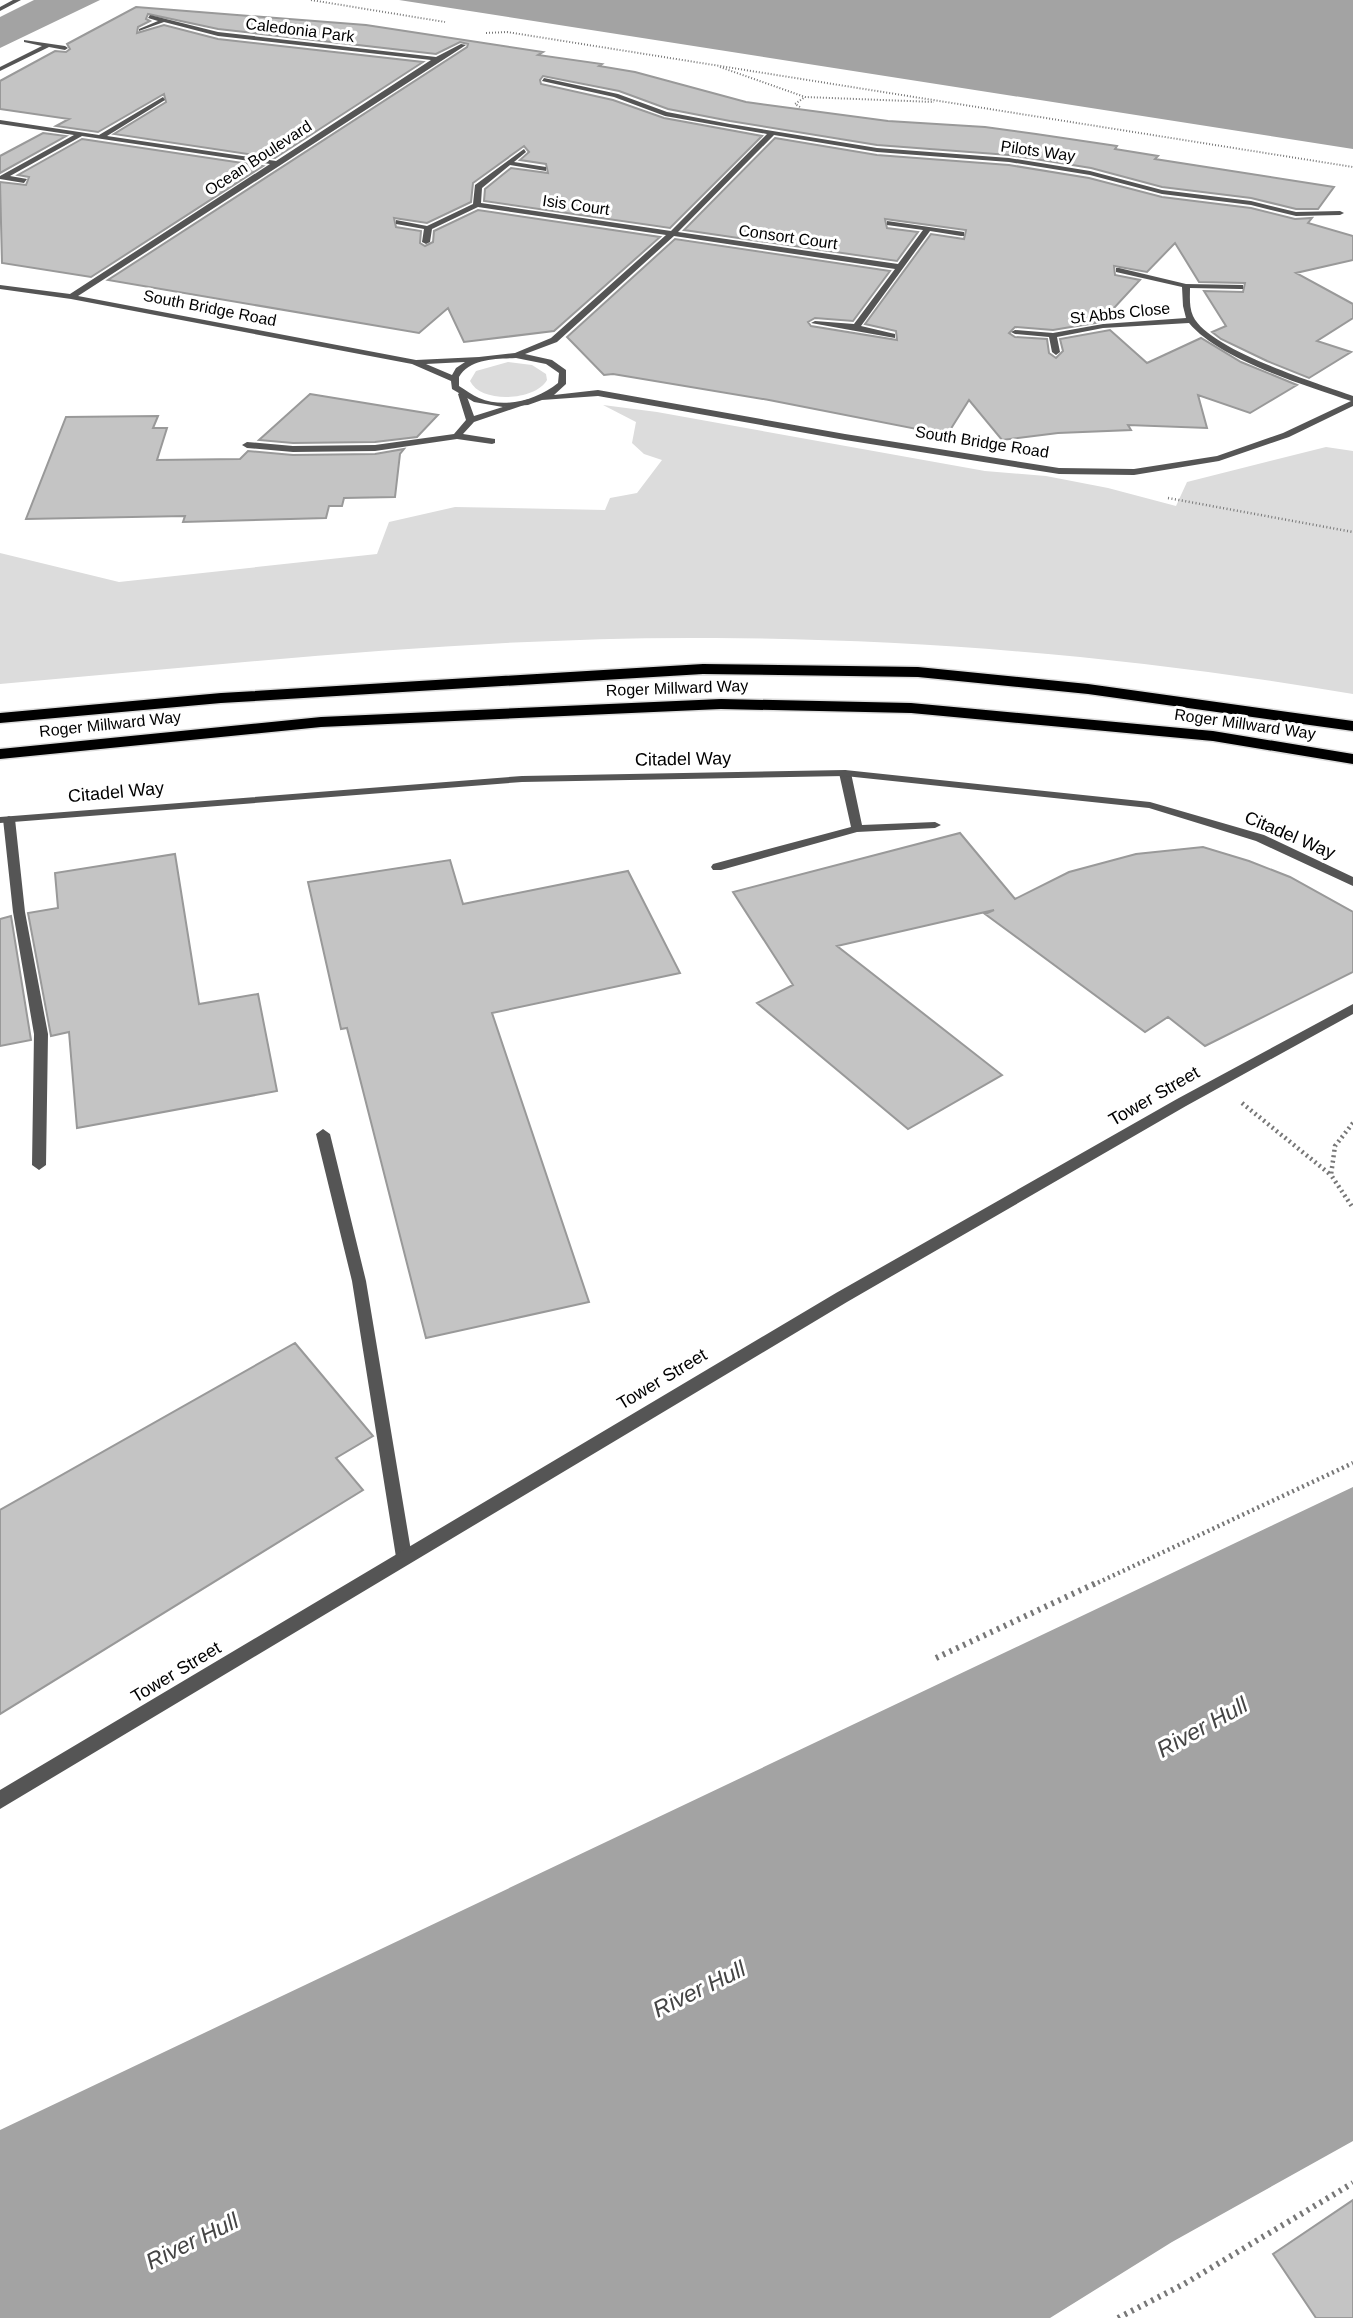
<svg xmlns="http://www.w3.org/2000/svg" width="1353" height="2318" font-family="Helvetica,sans-serif">
<rect width="100%" height="100%" fill="#fff"/>
<path fill="#dcdcdc" d="M 508,362 L 532,365 L 546,374 L 547,380 C 535,401 481,404 470,381 L 476,371 Z
M 603,405 L 657,412 L 985,471 L 1046,476 L 1108,488 L 1176,506 L 1187,482 L 1326,447 L 1353,451 L 1353,694 C 1142,658 929,639 715,638 C 476,636 237,664 0,684 L 0,553 L 119,582 L 377,554 L 389,522 L 455,507 L 605,510 L 610,498 L 637,493 L 662,460 L 644,454 L 632,443 L 636,422 Z"/>
<path fill="#a3a3a3" d="M 34,0 L 100,0 L 0,48 L 0,17 Z
M 399,0 L 1353,0 L 1353,149 Z
M 1353,1487 L 1353,2141 L 1172,2242 L 1050,2318 L 0,2318 L 0,2130 Z"/>
<path fill="#c4c4c4" stroke="#999" stroke-width="2" d="M 136,7 L 366,25 L 543,52 L 538,55 L 602,64 L 599,66 L 635,72 L 746,102 L 888,121 L 985,127 L 1036,134 L 1117,146 L 1115,149 L 1158,156 L 1155,159 L 1334,187 L 1318,209 L 1296,209 L 1251,198 L 1162,187 L 1091,168 L 1009,155 L 877,145 L 730,121 L 668,109 L 619,91 L 543,76 L 540,80 L 541,84 L 613,100 L 664,118 L 762,136 L 670,228 L 484,201 L 485,189 L 511,168 L 548,173 L 546,164 L 520,160 L 529,152 L 524,146 L 473,183 L 471,202 L 427,223 L 394,218 L 396,227 L 421,231 L 420,243 L 425,246 L 433,242 L 434,231 L 478,210 L 660,237 L 554,331 L 464,342 L 448,308 L 419,333 L 108,280 L 467,47 L 468,44 L 460,42 L 436,54 L 218,29 L 148,14 L 146,19 L 150,21 L 138,27 L 137,33 L 164,25 L 218,39 L 423,62 L 275,158 L 114,134 L 166,102 L 164,94 L 98,132 L 56,126 L 69,119 L 0,109 L 0,81 L 55,51 L 66,52 L 70,49 L 67,44 Z
M 43,133 L 66,136 L 0,173 L 0,156 Z
M 775,138 L 877,155 L 1009,165 L 1089,178 L 1162,197 L 1251,208 L 1295,219 L 1312,218 L 1308,223 L 1353,236 L 1353,260 L 1296,273 L 1353,304 L 1353,318 L 1317,341 L 1351,352 L 1309,378 L 1267,361 L 1221,339 L 1212,332 L 1226,326 L 1204,291 L 1243,292 L 1245,283 L 1199,282 L 1175,243 L 1147,272 L 1114,266 L 1115,275 L 1140,280 L 1101,322 L 1053,330 L 1015,327 L 1009,333 L 1015,337 L 1047,339 L 1049,353 L 1056,358 L 1063,351 L 1060,339 L 1110,330 L 1147,363 L 1201,338 L 1241,362 L 1297,385 L 1250,413 L 1198,395 L 1207,428 L 1128,425 L 1131,430 L 1058,433 L 1002,440 L 969,400 L 947,435 L 769,400 L 613,374 L 604,375 L 567,337 L 675,239 L 890,271 L 853,321 L 815,318 L 808,322 L 811,326 L 897,340 L 896,331 L 865,324 L 931,234 L 964,239 L 966,230 L 885,219 L 887,228 L 918,232 L 897,261 L 684,230 Z
M 82,139 L 263,166 L 91,277 L 2,263 L 0,182 L 26,185 L 29,177 L 18,175 Z
M 310,394 L 438,415 L 417,437 L 375,442 L 293,443 L 259,440 Z
M 158,416 L 153,428 L 167,428 L 157,460 L 240,459 L 248,451 L 293,455 L 375,454 L 404,449 L 400,454 L 395,497 L 344,498 L 342,506 L 329,506 L 326,518 L 183,522 L 185,516 L 26,519 L 66,417 Z
M 960,833 L 1015,899 L 1069,872 L 1136,854 L 1203,847 L 1249,861 L 1290,877 L 1353,912 L 1353,972 L 1205,1046 L 1168,1017 L 1145,1032 L 985,914 L 994,910 L 837,946 L 1002,1075 L 908,1129 L 757,1003 L 793,985 L 733,892 Z
M 175,854 L 199,1004 L 258,994 L 277,1091 L 77,1128 L 69,1032 L 51,1036 L 28,913 L 58,908 L 55,873 Z
M 450,860 L 463,904 L 628,871 L 680,973 L 492,1013 L 589,1302 L 426,1338 L 347,1028 L 341,1029 L 308,882 Z
M 11,916 L 31,1040 L 0,1046 L 0,919 Z
M 295,1343 L 373,1436 L 336,1458 L 363,1490 L 0,1714 L 0,1510 Z
M 1353,2200 L 1353,2318 L 1316,2318 L 1273,2254 Z"/>
<g fill="none" stroke-linecap="round" stroke-linejoin="round">
<g stroke="#dbdbdb" stroke-width="3">
<path id="highway" d="M 703,664 L 918,667 L 1088,684 L 1353,721 L 1353,731 L 1088,694 L 918,677 L 703,674 L 221,703 L 0,723 L 0,713 L 221,693 Z
M 721,699 L 911,703 L 1213,731 L 1353,754 L 1353,764 L 1213,741 L 911,713 L 721,709 L 321,727 L 0,759 L 0,749 L 321,717 Z"/>
</g>
<path stroke="#777" stroke-width="2" stroke-dasharray="1 2" stroke-linecap="butt" d="M 311,0 L 445,22
M 486,33 L 507,32 L 1353,167
M 720,67 L 805,97 L 934,102
M 800,107 L 795,104 L 805,97"/>
<path stroke="#777" stroke-width="2.5" stroke-dasharray="1 2.5" stroke-linecap="butt" d="M 1168,498 L 1353,532"/>
<path stroke="#777" stroke-width="4.5" stroke-dasharray="2 3.5" stroke-linecap="butt" d="M 1242,1103 L 1331,1175
M 1353,1123 L 1335,1146 L 1331,1175 L 1353,1208
M 1093,1585 L 1353,1463"/>
<path stroke="#777" stroke-width="6" stroke-dasharray="2.5 5" stroke-linecap="butt" d="M 936,1658 L 1096,1583
M 1118,2318 L 1184,2284 L 1353,2183"/>
<path fill="#555" fill-rule="evenodd" d="M 462,391 L 466,394 L 474,416 L 529,399 L 533,402 L 474,422 L 463,434 L 495,439 L 495,443 L 492,444 L 457,439 L 375,451 L 293,452 L 247,448 L 242,445 L 247,442 L 293,446 L 375,445 L 454,434 L 466,420 L 458,394 Z
M 845,770 L 851,773 L 862,825 L 935,822 L 941,825 L 935,828 L 857,832 L 721,870 L 713,870 L 711,867 L 713,864 L 851,827 L 839,773 Z
M 9,816 L 15,819 L 25,912 L 48,1034 L 46,1165 L 39,1170 L 32,1165 L 34,1034 L 13,912 L 3,819 Z
M 323,1129 L 330,1134 L 366,1281 L 412,1557 L 410,1562 L 404,1564 L 398,1562 L 396,1557 L 352,1281 L 316,1134 Z"/>
<path fill="#555" fill-rule="evenodd" d="M 13,0 L 21,0 L 0,11 L 0,7 Z
M 150,15 L 218,32 L 436,57 L 461,44 L 466,45 L 78,296 L 416,360 L 479,357 L 515,353 L 551,338 L 666,235 L 478,207 L 432,229 L 430,242 L 426,244 L 422,242 L 424,229 L 396,224 L 396,220 L 427,226 L 473,204 L 475,185 L 524,149 L 526,152 L 514,162 L 546,167 L 546,171 L 510,165 L 482,188 L 481,203 L 671,231 L 767,134 L 665,116 L 614,97 L 542,81 L 544,78 L 618,94 L 667,112 L 730,124 L 877,148 L 1009,158 L 1090,171 L 1162,190 L 1251,201 L 1296,212 L 1340,211 L 1344,213 L 1340,215 L 1296,216 L 1251,205 L 1162,194 L 1090,175 L 1009,162 L 877,152 L 774,135 L 678,232 L 898,264 L 923,230 L 887,225 L 887,221 L 964,232 L 964,236 L 961,236 L 930,231 L 861,326 L 895,334 L 895,338 L 811,323 L 815,321 L 854,324 L 895,269 L 674,236 L 557,342 L 525,354 L 552,360 L 566,370 L 566,384 L 554,395 L 598,390 L 845,434 L 1059,468 L 1134,469 L 1217,456 L 1283,433 L 1351,401 C 1305,385 1220,360 1189,323 L 1103,328 L 1057,337 L 1060,352 L 1056,355 L 1052,352 L 1049,337 L 1015,334 L 1011,332 L 1015,330 L 1053,333 L 1103,324 L 1186,318 L 1183,306 L 1182,287 L 1116,272 L 1116,268 L 1119,268 L 1186,284 L 1243,285 L 1243,289 L 1240,289 L 1190,288 C 1190,297 1189,307 1193,316 C 1209,350 1317,383 1353,396 L 1353,406 L 1289,437 L 1219,461 L 1134,475 L 1059,474 L 845,440 L 598,396 L 542,400 L 528,405 L 503,407 L 474,402 L 452,389 L 451,381 L 412,364 L 71,299 L 0,289 L 0,285 L 70,294 L 270,164 L 82,136 L 10,176 L 27,179 L 24,183 L 0,179 L 0,176 L 74,135 L 0,124 L 0,120 L 99,135 L 163,97 L 165,100 L 107,136 L 276,161 L 431,60 L 218,36 L 164,22 L 139,31 L 139,29 L 158,21 L 148,18 ZM 516,358 L 546,364 L 559,373 L 558,383 C 537,400 505,409 479,398 C 472,395 466,390 459,386 L 459,377 C 470,358 497,359 516,358 ZM 465,362 L 456,368 L 452,375 L 426,364 Z
M 24,40 L 65,46 L 68,48 L 65,50 L 49,47 L 0,71 L 0,67 L 42,46 L 24,42 Z
M 845,770 L 1150,802 L 1264,835 L 1353,877 L 1353,886 L 1256,841 L 1149,808 L 845,776 L 522,782 L 0,823 L 0,817 L 522,776 Z
M 1353,1004 L 1353,1014 L 1186,1106 L 847,1302 L 0,1809 L 0,1790 L 836,1293 L 1177,1099 Z"/>
<use href="#highway" fill="#000" fill-rule="evenodd"/>
</g>
<g text-anchor="middle" dominant-baseline="central" stroke-width="6" stroke-linejoin="round" paint-order="stroke">
<g font-size="16" fill="#000" stroke="#fff">
<text transform="translate(300 30) rotate(7)">Caledonia Park</text>
<text transform="translate(1038 151) rotate(8)">Pilots Way</text>
<text transform="translate(258 158) rotate(-33)">Ocean Boulevard</text>
<text transform="translate(576 205) rotate(8)">Isis Court</text>
<text transform="translate(788 237) rotate(8)">Consort Court</text>
<text transform="translate(210 308) rotate(11)">South Bridge Road</text>
<text transform="translate(1120 313) rotate(-6)">St Abbs Close</text>
<text transform="translate(982 442) rotate(9)">South Bridge Road</text>
<text transform="translate(677 688) rotate(-2)">Roger Millward Way</text>
<text transform="translate(110 724) rotate(-6)">Roger Millward Way</text>
<text transform="translate(1245 724) rotate(8)">Roger Millward Way</text>
</g>
<g font-size="18" fill="#000" stroke="#fff">
<text transform="translate(683 759) rotate(-1)">Citadel Way</text>
<text transform="translate(116 792) rotate(-5)">Citadel Way</text>
<text transform="translate(1290 835) rotate(23)">Citadel Way</text>
<text transform="translate(1154 1096) rotate(-30)">Tower Street</text>
<text transform="translate(662 1379) rotate(-31)">Tower Street</text>
<text transform="translate(176 1672) rotate(-31)">Tower Street</text>
</g>
<g font-size="23" font-style="italic" fill="#444" stroke="#fff">
<text transform="translate(1202 1727) rotate(-29)">River Hull</text>
<text transform="translate(699 1989) rotate(-26)">River Hull</text>
<text transform="translate(192 2241) rotate(-26)">River Hull</text>
</g>
</g>
</svg>
